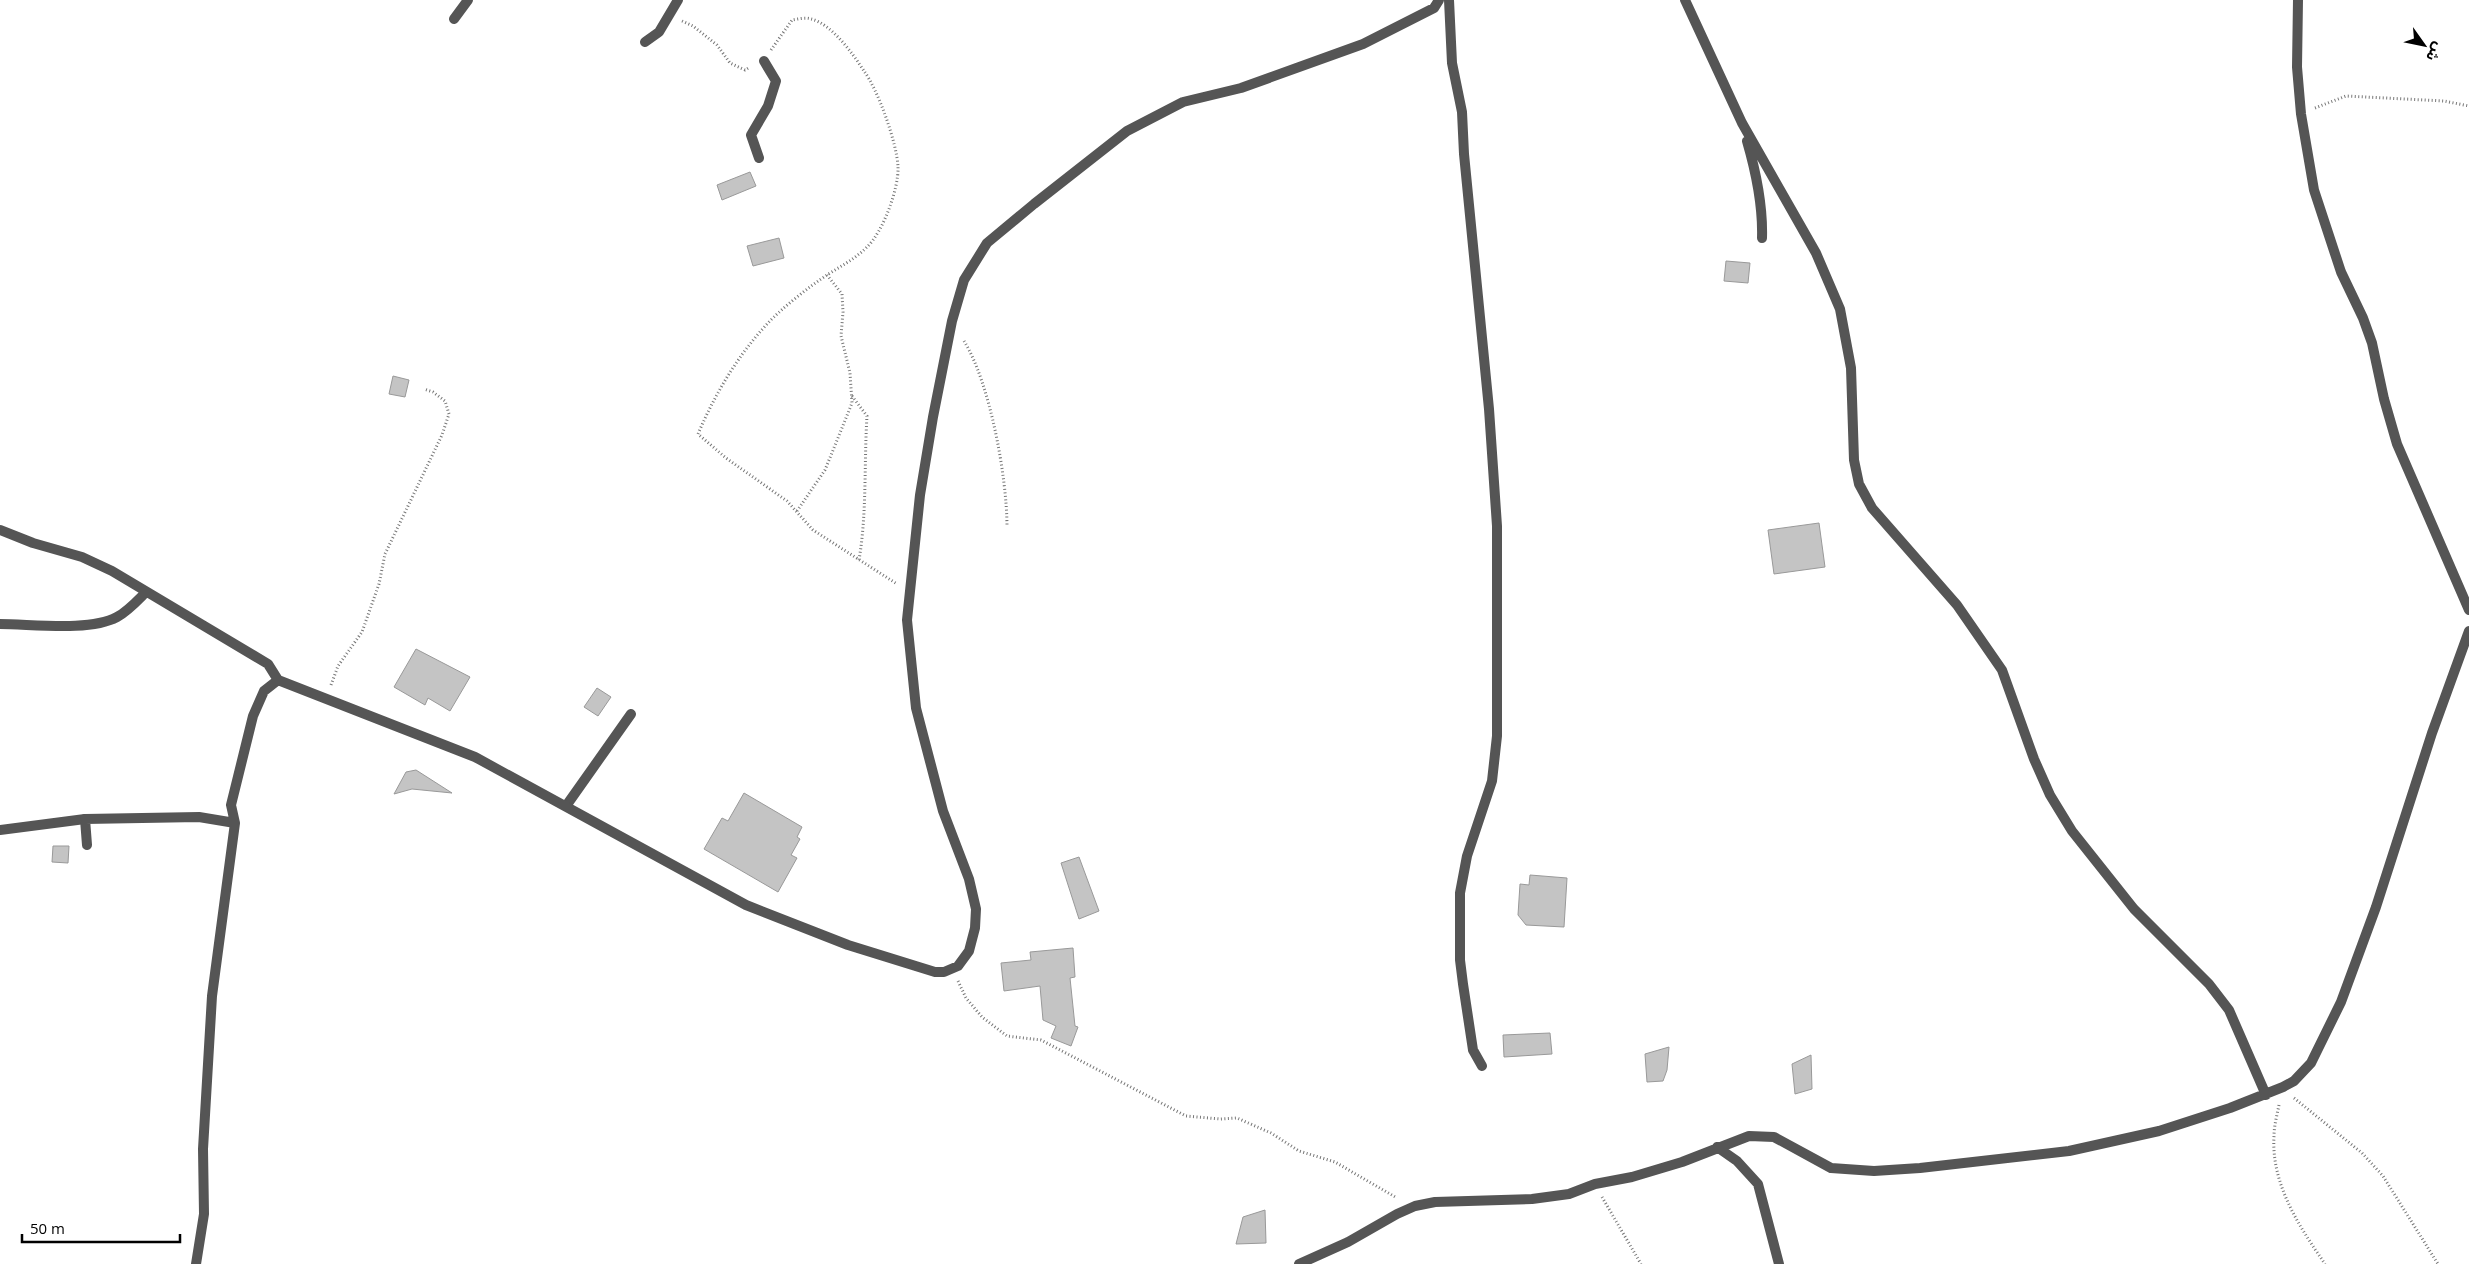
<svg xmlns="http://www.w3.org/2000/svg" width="2469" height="1264" font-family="'Open Sans','Noto Sans Arabic',sans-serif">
<rect width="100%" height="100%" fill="#fff"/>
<path fill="#c4c4c4" stroke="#999" d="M 750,172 L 756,186 L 722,200 L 717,185 Z
M 779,238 L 784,258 L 753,266 L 747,246 Z
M 1726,261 L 1750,263 L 1748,283 L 1724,281 Z
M 393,376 L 409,380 L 405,397 L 389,394 Z
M 1819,523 L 1825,567 L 1774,574 L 1768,530 Z
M 416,649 L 470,677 L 450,711 L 428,698 L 425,705 L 394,687 Z
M 597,688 L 611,697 L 598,716 L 584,707 Z
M 416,770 L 452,793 L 412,789 L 394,794 L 406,772 Z
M 744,793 L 802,827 L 797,837 L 800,839 L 791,855 L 797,858 L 778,892 L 704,849 L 722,818 L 728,821 Z
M 53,846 L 69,846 L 68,863 L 52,862 Z
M 1079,857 L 1099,911 L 1079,919 L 1061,863 Z
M 1530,875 L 1567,878 L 1564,927 L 1526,925 L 1518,915 L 1520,884 L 1529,885 Z
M 1073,948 L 1075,977 L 1070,978 L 1075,1026 L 1078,1027 L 1071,1046 L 1051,1038 L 1056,1026 L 1043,1020 L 1040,986 L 1004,991 L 1001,963 L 1031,960 L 1030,952 Z
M 1550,1033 L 1552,1054 L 1504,1057 L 1503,1035 Z
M 1669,1047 L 1667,1070 L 1663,1081 L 1647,1082 L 1645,1054 Z
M 1811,1055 L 1812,1089 L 1795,1094 L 1792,1064 Z
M 1265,1210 L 1266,1243 L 1236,1244 L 1243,1217 Z"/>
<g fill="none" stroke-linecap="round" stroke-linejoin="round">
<path stroke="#777" stroke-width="3" stroke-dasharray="1 2.5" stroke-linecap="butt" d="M 682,21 L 693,26 L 717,45 L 730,63 L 745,70 L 750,67
M 771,50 L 792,20 C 798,19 806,17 811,19 C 832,24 853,54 864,71 C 878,90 897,143 898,167 C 899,188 883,232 867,247 C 855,259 841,266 827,275 C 810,286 782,308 768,323 C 738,355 715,394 698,434 L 726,458 L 787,501 L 813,530 L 897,584
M 2315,108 L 2346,96 L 2444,101 L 2469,106
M 964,341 C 990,383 1007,477 1007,527
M 852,396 L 867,416 C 864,464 867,513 859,560
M 797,511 L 825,470 L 852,403 L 850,373 L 841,336 L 843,312 L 842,294 L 827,275
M 331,685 L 338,666 L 362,632 L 379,584 L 385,554 L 442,435 L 449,414 L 445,401 L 433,392 L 424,389
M 958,981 L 966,998 L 982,1017 L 1007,1036 L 1041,1040 L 1186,1116 L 1220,1119 L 1237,1118 L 1271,1133 L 1299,1151 L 1335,1162 L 1397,1198
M 2294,1098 L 2362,1153 L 2383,1176 L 2438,1264
M 2279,1105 C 2277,1115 2274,1126 2274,1136 C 2271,1184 2299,1226 2325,1264
M 1602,1197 L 1641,1264"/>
<path stroke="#555" stroke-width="10" d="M 566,806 L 631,714
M 0,830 L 85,819"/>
<path stroke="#555" stroke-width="10" d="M 1449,0 L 1452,63 L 1462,112 L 1464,154 L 1489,409 L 1497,526 L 1497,736 L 1492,781 L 1467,856 L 1460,893 L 1460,960 L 1463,984 L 1473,1050 L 1482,1066
M 1685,0 L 1742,123 L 1816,253 L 1840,309 L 1851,368 L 1854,460 L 1859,484 L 1872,508 L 1957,605 L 2002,670 L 2034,759 L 2050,795 L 2072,831 L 2134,909 L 2209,984 L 2229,1010 L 2266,1095
M 2298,0 L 2297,67 L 2301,114 L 2314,190 L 2341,272 L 2363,318 L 2372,343 L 2384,399 L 2397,444 L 2469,610
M 454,19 L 468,0
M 645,42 L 659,32 L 678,0
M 1747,141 C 1756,172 1763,206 1762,238
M 759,158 L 751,135 L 768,106 L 776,81 L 764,61
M 0,530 L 33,543 L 82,557 L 112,571 L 268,664 L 278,680 L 475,757 L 746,905 L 848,945 L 935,972 L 944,972 L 958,966 L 969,951 L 975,928 L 976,909 L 969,879 L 943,811 L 916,708 L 907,620 L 920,495 L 933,417 L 952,321 L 964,280 L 987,243 L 1034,204 L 1127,131 L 1183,102 L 1241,88 L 1363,44 L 1434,8 L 1439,0
M 0,624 C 32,624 89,632 117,617 C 128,611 137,601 146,592
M 87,845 L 85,819 L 199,817 L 235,823
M 1717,1147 L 1737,1161 L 1758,1184 L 1779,1264
M 196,1264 L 204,1214 L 203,1149 L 212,996 L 235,823 L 231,805 L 253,716 L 264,691 L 278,680
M 1299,1264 L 1348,1242 L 1397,1214 L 1415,1206 L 1435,1202 L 1532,1199 L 1569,1194 L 1595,1184 L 1632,1177 L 1682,1162 L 1749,1136 L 1774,1137 L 1831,1168 L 1874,1171 L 1920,1168 L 2069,1151 L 2159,1131 L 2230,1108 L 2283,1087 L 2294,1081 L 2311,1063 L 2341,1002 L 2376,907 L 2432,733 L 2469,631"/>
</g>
<g transform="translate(2424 45) rotate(123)" stroke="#ffffff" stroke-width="4" paint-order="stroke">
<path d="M0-4L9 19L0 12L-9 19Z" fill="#000000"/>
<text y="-8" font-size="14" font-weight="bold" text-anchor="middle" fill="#000000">ش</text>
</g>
<path d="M22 1234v8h158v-8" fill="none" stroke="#000000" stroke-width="2.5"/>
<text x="30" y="1234" font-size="15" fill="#000000" stroke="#ffffff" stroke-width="4" paint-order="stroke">50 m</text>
</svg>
